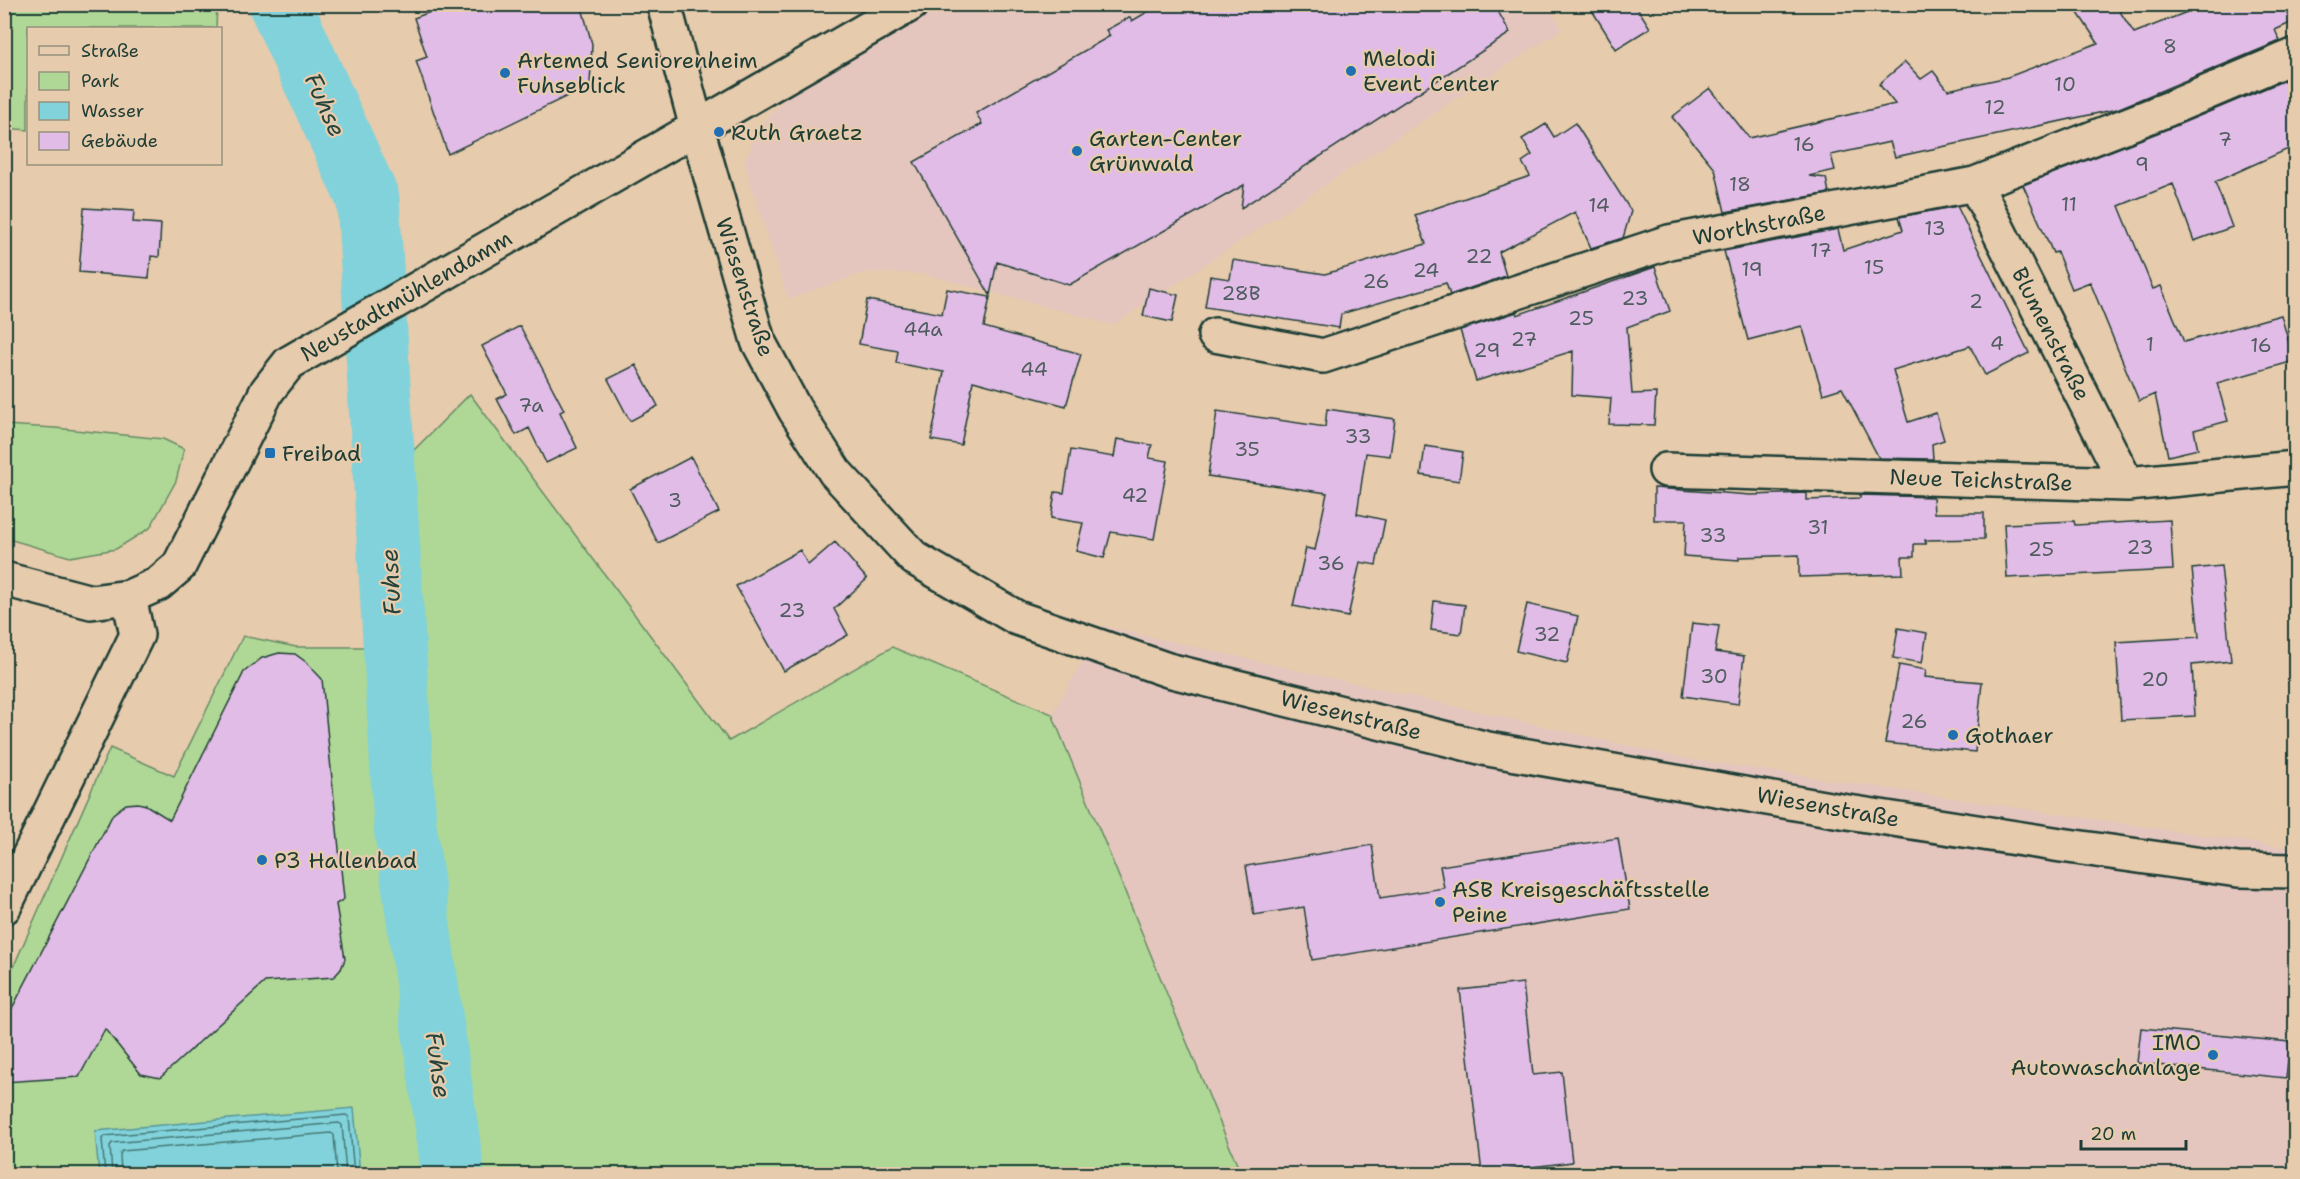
<svg xmlns="http://www.w3.org/2000/svg" width="2300" height="1179" font-family="'Shantell Sans',sans-serif">
<rect width="100%" height="100%" fill="#e6cbad"/>
<filter id="ink" filterUnits="userSpaceOnUse"><feTurbulence type="fractalNoise" baseFrequency=".0167" numOctaves="2"/><feDisplacementMap in="SourceGraphic" scale="12" xChannelSelector="R" yChannelSelector="G"/><feConvolveMatrix kernelMatrix="1 2 1 2 8 2 1 2 1" color-interpolation-filters="sRGB"/></filter>
<g filter="url(#ink)">
<path fill="#e4c6be" d="M 1548,4 L 1562,29 L 1113,325 L 925,274 L 866,272 L 788,299 L 744,162 L 760,128 L 796,85 L 939,5 Z
M 1103,626 L 1682,758 L 2295,849 L 2295,1174 L 1241,1174 L 1052,714 Z"/>
<path fill="#afd896" stroke="#678a65" stroke-width="1.5" d="M 4,5 L 5,4 L 217,5 L 216,28 L 28,28 L 28,130 L 5,128 Z
M 470,394 L 729,741 L 892,647 L 1052,714 L 1241,1174 L 5,1174 L 5,986 L 110,748 L 174,776 L 243,636 L 296,647 L 381,647 L 369,495 Z
M 4,425 L 55,428 L 163,439 L 184,449 L 176,481 L 150,528 L 116,549 L 70,557 L 5,538 Z"/>
<path fill="#81d2da" stroke="#5a9698" stroke-width="1.5" d="M 354,1108 L 360,1174 L 99,1174 L 95,1131 Z"/>
<g fill="none" stroke-linecap="round" stroke-linejoin="round">
<path stroke="#467976" stroke-width="1.5" d="M 105,1174 L 102,1139 L 104,1136 L 346,1115 L 349,1117 L 354,1174
M 112,1174 L 110,1146 L 112,1143 L 339,1123 L 342,1125 L 346,1174
M 121,1174 L 120,1154 L 122,1151 L 331,1133 L 334,1135 L 337,1174"/>
<path stroke="#81d2da" stroke-width="63" d="M 280,4 L 368,199 L 405,825 L 453,1174"/>
</g>
<path fill="#e1bce6" stroke="#1f3d34" stroke-width="1.5" d="M 452,4 L 581,4 L 592,44 L 590,85 L 448,154 L 416,61 L 427,57 L 414,18 Z
M 1161,4 L 1494,4 L 1510,33 L 1241,208 L 1244,185 L 1069,285 L 997,262 L 990,295 L 914,162 L 982,124 L 976,113 L 1110,36 L 1106,30 L 1130,17 L 1132,21 Z
M 1588,4 L 1635,4 L 1650,28 L 1616,49 Z
M 2072,4 L 2115,4 L 2134,33 L 2207,4 L 2295,4 L 2295,21 L 2275,30 L 2280,41 L 2117,109 L 1895,157 L 1890,142 L 1831,155 L 1835,170 L 1809,176 L 1826,178 L 1829,193 L 1725,212 L 1715,169 L 1672,117 L 1710,88 L 1749,138 L 1895,104 L 1879,84 L 1905,62 L 1921,79 L 1933,71 L 1948,90 L 2008,77 L 2098,43 Z
M 2295,76 L 2295,146 L 2215,182 L 2232,227 L 2194,241 L 2173,184 L 2119,206 L 2153,289 L 2161,286 L 2184,342 L 2281,315 L 2294,361 L 2217,383 L 2228,421 L 2194,430 L 2198,449 L 2168,456 L 2155,394 L 2139,401 L 2090,282 L 2072,289 L 2057,252 L 2053,253 L 2023,185 L 2175,126 Z
M 1575,123 L 1631,211 L 1623,238 L 1591,248 L 1575,212 L 1499,252 L 1506,276 L 1450,295 L 1446,283 L 1341,314 L 1339,328 L 1205,307 L 1210,276 L 1230,279 L 1233,260 L 1325,274 L 1426,244 L 1415,215 L 1530,176 L 1522,162 L 1532,155 L 1522,139 L 1546,124 L 1554,137 Z
M 1957,206 L 2029,353 L 1985,375 L 1970,346 L 1893,370 L 1908,422 L 1936,413 L 1944,440 L 1932,444 L 1933,459 L 1879,458 L 1842,388 L 1823,394 L 1802,326 L 1748,340 L 1724,251 L 1838,229 L 1843,250 L 1903,230 L 1899,217 Z
M 84,208 L 134,211 L 133,222 L 161,224 L 159,257 L 151,256 L 149,278 L 79,272 Z
M 1655,267 L 1670,311 L 1627,327 L 1632,394 L 1656,393 L 1654,425 L 1609,424 L 1611,398 L 1572,395 L 1573,351 L 1476,381 L 1460,330 L 1517,312 L 1517,315 Z
M 1149,288 L 1178,295 L 1172,322 L 1143,316 Z
M 947,289 L 990,297 L 984,327 L 1081,354 L 1066,406 L 973,381 L 961,445 L 931,440 L 944,372 L 896,363 L 898,351 L 859,344 L 867,300 L 942,314 Z
M 520,326 L 564,410 L 560,412 L 577,448 L 546,463 L 529,428 L 516,435 L 497,399 L 507,394 L 482,346 Z
M 636,365 L 658,406 L 630,421 L 608,379 Z
M 1327,409 L 1395,419 L 1390,456 L 1366,453 L 1357,514 L 1385,520 L 1376,565 L 1360,562 L 1348,617 L 1293,606 L 1306,548 L 1315,550 L 1327,493 L 1208,476 L 1217,411 L 1325,427 Z
M 1117,439 L 1152,445 L 1149,458 L 1168,461 L 1154,539 L 1111,532 L 1104,558 L 1076,551 L 1083,523 L 1051,518 L 1055,492 L 1064,493 L 1071,450 L 1114,457 Z
M 1425,446 L 1463,452 L 1459,481 L 1421,475 Z
M 691,457 L 719,512 L 658,543 L 630,489 Z
M 1654,488 L 1751,495 L 1807,493 L 1807,500 L 1860,498 L 1860,495 L 1933,497 L 1934,513 L 1984,513 L 1984,539 L 1925,540 L 1926,544 L 1914,544 L 1914,557 L 1902,557 L 1903,574 L 1799,577 L 1799,555 L 1739,557 L 1739,560 L 1684,556 L 1686,520 L 1654,520 Z
M 2170,520 L 2173,570 L 2007,578 L 2004,524 L 2074,521 L 2075,525 Z
M 835,542 L 867,579 L 834,609 L 848,635 L 784,671 L 736,586 L 800,550 L 808,565 Z
M 2221,566 L 2231,661 L 2192,665 L 2195,716 L 2121,720 L 2116,642 L 2199,637 L 2192,569 Z
M 1434,601 L 1465,605 L 1461,634 L 1431,630 Z
M 1527,604 L 1578,616 L 1567,663 L 1516,651 Z
M 1692,623 L 1719,626 L 1715,652 L 1744,656 L 1738,704 L 1683,696 Z
M 1898,628 L 1927,633 L 1922,663 L 1893,658 Z
M 279,653 L 295,654 L 306,662 L 322,679 L 344,899 L 336,904 L 345,959 L 341,969 L 334,977 L 265,982 L 160,1078 L 141,1074 L 105,1029 L 79,1077 L 4,1082 L 4,1024 L 113,814 L 126,804 L 138,803 L 146,805 L 170,820 L 244,672 L 262,658 Z
M 1899,665 L 1926,670 L 1925,677 L 1982,682 L 1975,752 L 1885,743 Z
M 1618,838 L 1630,909 L 1312,960 L 1304,907 L 1254,915 L 1246,866 L 1372,845 L 1380,898 L 1444,888 L 1440,866 Z
M 1523,983 L 1533,1075 L 1562,1072 L 1572,1162 L 1482,1173 L 1460,990 Z
M 2141,1028 L 2290,1042 L 2286,1078 L 2137,1063 Z"/>
<g fill="none" stroke-linecap="round" stroke-linejoin="round">
<g stroke="#1f3d34" stroke-width="38">
<path id="minor" d="M 664,4 L 697,128 L 758,341 L 795,410 L 835,472 L 914,558 L 1017,618 L 1168,670 L 1488,749 L 1835,810 L 2061,845 L 2238,870 L 2296,871
M 1975,184 L 2127,484
M 1215,335 L 1323,356 L 1669,242 L 1975,184 L 2168,109 L 2296,55
M 1666,470 L 2127,484 L 2296,468
M 4,579 L 91,602 L 129,597 L 158,584 L 179,566 L 267,391 L 289,363 L 911,4
M 4,907 L 137,635 L 129,597"/>
</g>
<use href="#minor" stroke="#e6cbad" stroke-width="33"/>
</g>
</g>
<g fill="#1f6fb2" stroke="#e6cbad" stroke-width="2">
<circle cx="1351" cy="71" r="6"/>
<circle cx="505" cy="73" r="6"/>
<circle cx="719" cy="132" r="6"/>
<circle cx="1077" cy="151" r="6"/>
<rect x="264" y="447" width="12" height="12" rx="3"/>
<circle cx="1953" cy="735" r="6"/>
<circle cx="262" cy="860" r="6"/>
<circle cx="1440" cy="902" r="6"/>
<circle cx="2213" cy="1055" r="6"/>
</g>
<g text-anchor="middle" dominant-baseline="central" stroke-width="4.5" stroke-linejoin="round" paint-order="stroke">
<g font-size="20" fill="#505d60">
<text x="2170" y="46">8</text>
<text x="2065" y="84">10</text>
<text x="1995" y="107">12</text>
<text x="2225" y="139">7</text>
<text x="1804" y="144">16</text>
<text x="2142" y="164">9</text>
<text x="1740" y="184">18</text>
<text x="2069" y="204">11</text>
<text x="1599" y="205">14</text>
<text x="1935" y="228">13</text>
<text x="1821" y="250">17</text>
<text x="1479" y="256">22</text>
<text x="1874" y="267">15</text>
<text x="1752" y="269">19</text>
<text x="1426" y="270">24</text>
<text x="1376" y="281">26</text>
<text x="1241" y="293">28B</text>
<text x="1635" y="298">23</text>
<text x="1976" y="301">2</text>
<text x="1581" y="318">25</text>
<text x="923" y="329">44a</text>
<text x="1524" y="339">27</text>
<text x="1997" y="343">4</text>
<text x="2150" y="344">1</text>
<text x="2261" y="345">16</text>
<text x="1487" y="350">29</text>
<text x="1034" y="369">44</text>
<text x="531" y="405">7a</text>
<text x="1358" y="436">33</text>
<text x="1247" y="449">35</text>
<text x="1135" y="495">42</text>
<text x="675" y="500">3</text>
<text x="1818" y="527">31</text>
<text x="1713" y="535">33</text>
<text x="2140" y="547">23</text>
<text x="2041" y="549">25</text>
<text x="1331" y="563">36</text>
<text x="792" y="610">23</text>
<text x="1547" y="634">32</text>
<text x="1714" y="676">30</text>
<text x="2155" y="679">20</text>
<text x="1914" y="721">26</text>
</g>
<g font-size="22" fill="#1f3d34" stroke="#e6cbad" text-anchor="start">
<text x="1363" y="58">Melodi<tspan x="1363" dy="25">Event Center</tspan></text>
<text x="517" y="60">Artemed Seniorenheim<tspan x="517" dy="25">Fuhseblick</tspan></text>
<text x="731" y="132">Ruth Graetz</text>
<text x="1089" y="138">Garten-Center<tspan x="1089" dy="25">Grünwald</tspan></text>
<text x="282" y="453">Freibad</text>
<text x="1965" y="735">Gothaer</text>
<text x="274" y="860">P3 Hallenbad</text>
<text x="1452" y="889">ASB Kreisgeschäftsstelle<tspan x="1452" dy="25">Peine</tspan></text>
<text x="2201" y="1042" text-anchor="end">IMO<tspan x="2201" dy="25">Autowaschanlage</tspan></text>
</g>
<g font-size="22" fill="#1f3d34" stroke="#e6cbad">
<text transform="translate(1759 225) rotate(-11)">Worthstraße</text>
<text transform="translate(745 287) rotate(72)">Wiesenstraße</text>
<text transform="translate(406 296) rotate(-30)">Neustadtmühlendamm</text>
<text transform="translate(2051 334) rotate(63)">Blumenstraße</text>
<text transform="translate(1981 480) rotate(2)">Neue Teichstraße</text>
<text transform="translate(1351 715) rotate(14)">Wiesenstraße</text>
<text transform="translate(1828 807) rotate(10)">Wiesenstraße</text>
</g>
<g font-size="24" font-style="italic" fill="#24443c" stroke="#e6cbad">
<text transform="translate(325 105) rotate(66)">Fuhse</text>
<text transform="translate(391 582) rotate(-93)">Fuhse</text>
<text transform="translate(438 1065) rotate(82)">Fuhse</text>
</g>
</g>
<rect width="2300" height="1179" fill="none" stroke="#e6cbad" stroke-width="24"/>
<rect x="12" y="12" width="2276" height="1155" fill="none" stroke="#1f3d34" stroke-width="2" filter="url(#ink)"/>
<rect x="27" y="27" width="195" height="138" fill="#e6cbad" stroke="#96927d" stroke-width="1.5"/>
<rect x="39" y="46" width="30" height="9" fill="#e6cbad" stroke="#96927d" stroke-width="1.5"/>
<text x="81" y="57" font-size="18" fill="#1f3d34">Straße</text>
<rect x="39" y="72" width="30" height="18" fill="#afd896" stroke="#96927d" stroke-width="1.5"/>
<text x="81" y="87" font-size="18" fill="#1f3d34">Park</text>
<rect x="39" y="102" width="30" height="18" fill="#81d2da" stroke="#96927d" stroke-width="1.5"/>
<text x="81" y="117" font-size="18" fill="#1f3d34">Wasser</text>
<rect x="39" y="132" width="30" height="18" fill="#e1bce6" stroke="#96927d" stroke-width="1.5"/>
<text x="81" y="147" font-size="18" fill="#1f3d34">Gebäude</text>
<path d="M2081 1140v9h105v-9" fill="none" stroke="#1f3d34" stroke-width="3"/>
<text x="2090" y="1140" font-size="18" fill="#1f3d34" stroke="#e6cbad" stroke-width="4.5" paint-order="stroke">20 m</text>
</svg>
